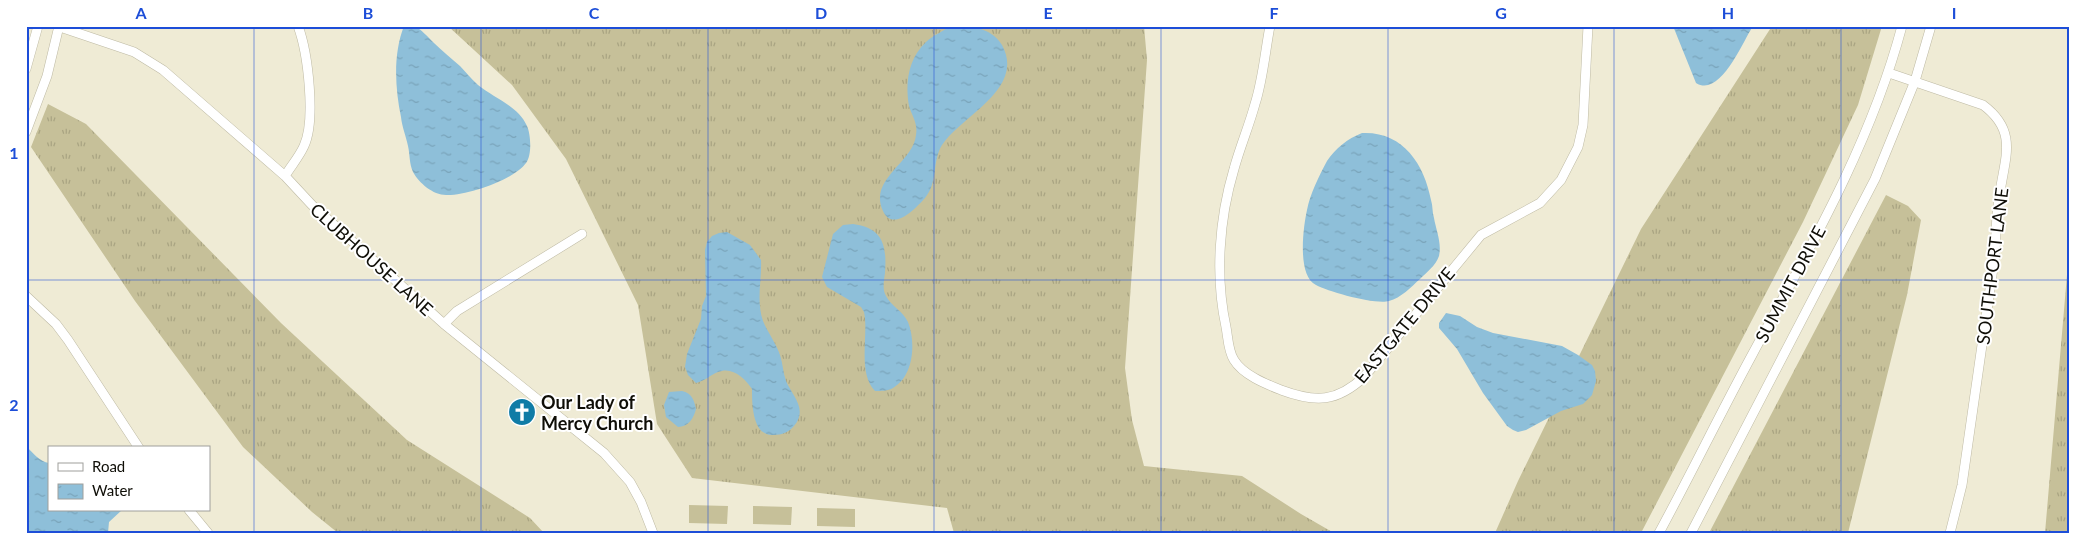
<svg xmlns="http://www.w3.org/2000/svg" width="2095" height="559" font-family="Lato,sans-serif">
<defs>
<pattern id="grass-tufts" width="24" height="20" patternUnits="userSpaceOnUse" patternTransform="scale(1.25)"><rect width="24" height="20" fill="#c6c099"/><path d="M3 7l-1-3M5 7V3M7 7l1-3M15 17l-1-3M17 17v-4M19 17l1-3" fill="none" stroke="#a9a482"/></pattern>
<pattern id="water-ripples" width="26" height="14" patternUnits="userSpaceOnUse" patternTransform="scale(1.25)"><rect width="26" height="14" fill="#8ebfd9"/><path d="M2 4q2-2 4 0t4 0M15 11q2-2 4 0t4 0" fill="none" stroke="#79a3b9"/></pattern>
</defs>
<rect width="100%" height="100%" fill="#efebd5"/>
<path fill="url(#grass-tufts)" d="M 448,26 L 1144,26 L 1147,60 L 1125,368 L 1132,420 L 1144,466 L 1242,476 L 1301,514 L 1334,533 L 954,533 L 947,508 L 692,478 L 657,424 L 638,305 L 566,159 L 512,85 Z
M 1772,26 L 1882,26 L 1858,105 L 1803,222 L 1641,533 L 1495,533 L 1518,481 L 1641,229 Z
M 48,104 L 86,124 L 281,323 L 407,440 L 530,518 L 544,533 L 338,533 L 312,512 L 243,447 L 135,301 L 31,147 Z
M 1886,195 L 1908,206 L 1921,220 L 1907,295 L 1848,533 L 1709,533 Z
M 2069,257 L 2069,533 L 2045,533 L 2068,263 Z"/>
<path fill="#c6c099" d="M 689,505 L 728,506 L 727,524 L 689,523 Z
M 753,506 L 792,507 L 791,525 L 753,524 Z
M 817,508 L 855,509 L 855,527 L 817,526 Z"/>
<path fill="url(#water-ripples)" d="M 414,26 C 421,29 428,37 434,43 C 442,51 451,58 460,66 C 466,72 471,79 478,85 C 494,98 518,106 527,126 C 531,135 532,155 526,163 C 514,180 466,196 446,195 C 433,195 419,183 413,172 C 409,163 410,155 408,146 C 406,136 402,127 401,117 C 395,88 393,54 404,26 Z
M 951,26 C 970,26 991,27 1002,45 C 1026,89 961,116 942,145 C 932,161 938,183 925,198 C 917,207 893,233 883,211 C 868,179 913,163 916,135 C 918,123 912,116 909,106 C 905,83 908,59 926,42 C 932,36 943,31 951,26 Z
M 1673,26 L 1753,26 C 1742,43 1720,98 1696,83 Z
M 1362,133 C 1402,131 1424,163 1431,200 C 1433,206 1432,212 1434,218 C 1436,230 1442,243 1439,256 C 1436,265 1427,272 1420,279 C 1411,287 1401,298 1389,301 C 1376,305 1329,292 1316,285 C 1297,276 1303,228 1307,210 C 1310,194 1319,176 1327,161 C 1336,148 1347,139 1362,133 Z
M 853,224 C 883,228 887,245 885,273 C 884,281 882,289 886,296 C 891,306 903,311 908,322 C 916,342 914,376 893,388 C 888,391 881,391 875,391 C 857,373 869,334 864,312 L 861,307 L 827,287 L 822,277 L 833,234 L 843,225 Z
M 727,232 L 750,245 L 761,260 C 762,280 756,300 763,321 C 768,333 776,343 780,355 C 783,364 783,373 786,381 C 793,397 808,409 794,426 C 789,432 782,435 774,435 C 752,437 752,403 752,389 C 745,378 732,366 718,372 C 710,375 705,381 696,383 L 688,375 L 685,367 L 687,354 L 701,319 L 702,306 L 706,296 L 705,250 L 707,242 L 712,236 L 719,233 Z
M 1446,313 L 1460,316 L 1477,327 L 1493,333 L 1562,346 L 1578,355 L 1592,365 L 1595,371 L 1596,381 L 1592,395 L 1583,404 L 1561,411 L 1526,430 L 1518,432 L 1513,430 L 1507,426 L 1483,393 L 1457,349 L 1439,328 L 1439,323 Z
M 682,391 C 692,393 694,400 696,409 C 694,418 688,427 678,427 L 666,417 L 664,405 L 669,392 Z
M 26,446 C 32,452 40,462 49,463 L 49,510 L 122,510 L 109,522 L 108,533 L 26,533 Z"/>
<g fill="none" stroke-linecap="round" stroke-linejoin="round">
<g stroke="#bebaa4" stroke-width="10">
<path id="street" d="M 57,26 L 134,52 L 163,70 L 285,176 L 312,205 L 444,324 L 604,453 L 630,482 L 641,502 L 653,533
M 1270,26 C 1265,52 1263,79 1255,104 C 1249,126 1240,147 1234,169 C 1219,219 1215,276 1226,327 C 1228,337 1228,351 1234,360 C 1243,375 1266,384 1281,390 C 1316,403 1337,402 1364,377 L 1481,235 L 1540,203 L 1561,180 L 1578,147 L 1583,125 L 1588,26
M 26,69 L 38,26
M 1889,73 L 1983,105 C 2018,131 2005,157 2000,192 C 1996,213 1996,233 1995,254 L 1962,485 L 1950,533
M 26,132 L 47,76 L 59,26
M 285,176 C 291,166 299,157 304,146 C 316,120 308,53 298,26
M 26,296 L 56,324 L 68,340 L 139,448
M 444,324 L 457,311 L 582,234
M 189,510 L 208,533
M 1659,533 C 1691,474 1720,414 1752,355 C 1809,250 1871,143 1902,26
M 1691,533 L 1875,179 L 1915,81 L 1931,26"/>
</g>
<use href="#street" stroke="#fff" stroke-width="9"/>
</g>
<path fill="none" stroke="#1d4ed8" stroke-width="1" stroke-opacity="0.55" d="M 254,26 L 254,533M 481,26 L 481,533M 708,26 L 708,533M 934,26 L 934,533M 1161,26 L 1161,533M 1388,26 L 1388,533M 1614,26 L 1614,533M 1841,26 L 1841,533M 26,280 L 2069,280"/>
<defs>
<g id="church-disc" transform="scale(1.4375)"><circle r="9.5" fill="#107ca6" stroke="#fff"/><path d="M-1.2-6h2.4v3.5h3.3v2.4h-3.3V6h-2.4V-.1h-3.3v-2.4h3.3Z" fill="#fff"/></g>
</defs>
<g fill-rule="evenodd">
<use href="#church-disc" x="522" y="412"/>
</g>
<g text-anchor="middle" dominant-baseline="central" stroke-width="4" stroke-linejoin="round" paint-order="stroke">
<g font-size="18" fill="#0f0e07" stroke="#fff">
<text transform="translate(372 259) rotate(42)">CLUBHOUSE LANE</text>
<text transform="translate(1992 266) rotate(-83)">SOUTHPORT LANE</text>
<text transform="translate(1790 284) rotate(-62)">SUMMIT DRIVE</text>
<text transform="translate(1404 325) rotate(-50)">EASTGATE DRIVE</text>
</g>
<g font-size="18" font-weight="bold" fill="#0f0e07" stroke="#fff" text-anchor="start">
<text x="541" y="402">Our Lady of<tspan x="541" dy="21">Mercy Church</tspan></text>
</g>
</g>
<rect width="2095" height="559" fill="none" stroke="#ffffff" stroke-width="55"/>
<rect x="48" y="446" width="162" height="65" fill="#ffffff" stroke="#9f9f9c"/>
<rect x="58" y="463" width="25" height="8" fill="#ffffff" stroke="#9f9f9c"/>
<text x="92" y="472" font-size="15" fill="#0f0e07">Road</text>
<rect x="58" y="484" width="25" height="15" fill="url(#water-ripples)" stroke="#9f9f9c"/>
<text x="92" y="496" font-size="15" fill="#0f0e07">Water</text>
<rect x="28" y="28" width="2040" height="504" fill="none" stroke="#1d4ed8" stroke-width="2"/>
<g font-size="16" text-anchor="middle" font-weight="bold" fill="#1d4ed8">
<text x="141" y="19">A</text>
<text x="368" y="19">B</text>
<text x="594" y="19">C</text>
<text x="821" y="19">D</text>
<text x="1048" y="19">E</text>
<text x="1274" y="19">F</text>
<text x="1501" y="19">G</text>
<text x="1728" y="19">H</text>
<text x="1954" y="19">I</text>
<text x="14" y="159">1</text>
<text x="14" y="411">2</text>
</g>
</svg>
